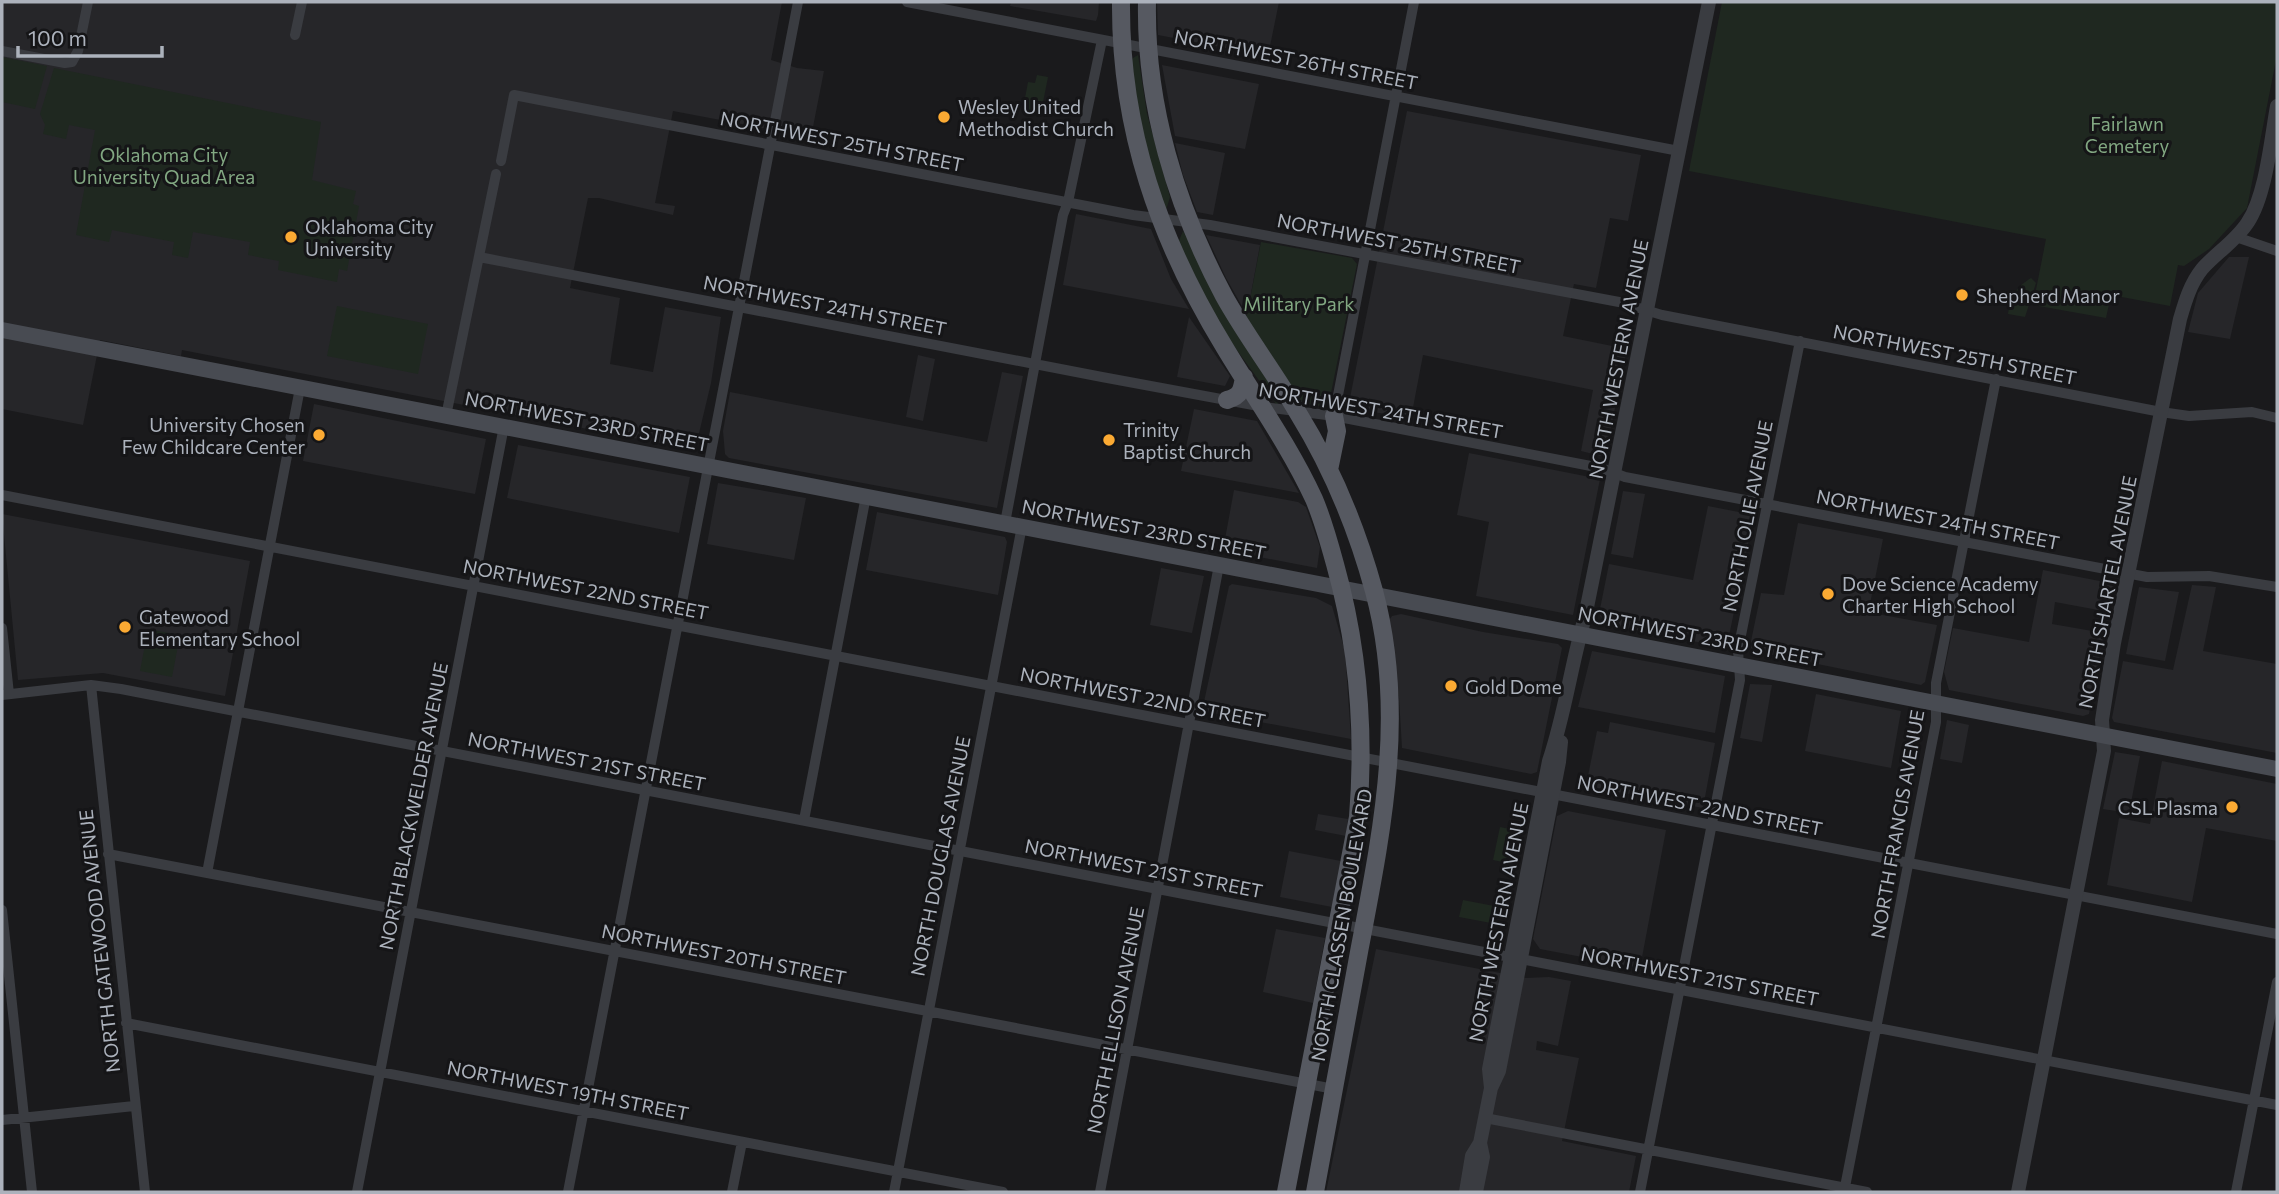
<svg xmlns="http://www.w3.org/2000/svg" width="2279" height="1194" font-family="Commissioner,sans-serif">
<rect width="100%" height="100%" fill="#1a1a1c"/>
<path fill="#262629" d="M 2,2 L 782,2 L 771,60 L 797,68 L 824,71 L 811,137 L 673,111 L 655,203 L 675,206 L 673,215 L 599,198 L 588,198 L 570,288 L 620,298 L 610,364 L 653,372 L 665,307 L 721,317 L 711,383 L 695,450 L 182,350 L 181,356 L 100,340 L 83,425 L 2,409 Z
M 1011,2 L 1099,2 L 1098,15 L 1096,21 L 1010,6 Z
M 1157,2 L 1279,2 L 1268,56 L 1158,35 Z
M 1162,65 L 1259,84 L 1245,149 L 1175,136 Z
M 1407,111 L 1641,155 L 1628,221 L 1610,218 L 1596,288 L 1574,284 L 1563,336 L 1627,349 L 1605,457 L 1581,451 L 1593,390 L 1423,355 L 1411,418 L 1348,408 Z
M 1175,143 L 1225,153 L 1213,215 L 1197,212 L 1183,175 Z
M 1076,214 L 1151,229 L 1171,279 L 1189,309 L 1063,285 Z
M 1206,235 L 1260,245 L 1247,315 L 1226,278 Z
M 2229,257 L 2249,257 L 2230,339 L 2188,332 L 2198,293 Z
M 1189,317 L 1230,376 L 1225,386 L 1177,377 Z
M 918,355 L 935,359 L 923,421 L 906,417 Z
M 1002,372 L 1023,376 L 997,508 L 729,458 L 725,454 L 723,431 L 730,392 L 987,442 Z
M 314,404 L 486,439 L 475,494 L 303,461 Z
M 1194,409 L 1257,421 L 1299,493 L 1181,471 Z
M 518,445 L 690,477 L 679,533 L 507,498 Z
M 1469,453 L 1600,479 L 1573,615 L 1476,596 L 1489,522 L 1457,515 Z
M 718,483 L 806,498 L 794,560 L 707,544 Z
M 1234,490 L 1298,502 L 1306,507 L 1320,547 L 1317,568 L 1223,550 Z
M 1623,491 L 1645,494 L 1633,558 L 1611,554 Z
M 1708,506 L 1754,515 L 1729,636 L 1723,647 L 1605,624 L 1599,614 L 1609,564 L 1693,580 Z
M 877,512 L 1005,537 L 1007,542 L 998,595 L 866,570 Z
M 2,514 L 250,561 L 225,696 L 103,673 L 18,680 Z
M 1798,523 L 1883,539 L 1870,604 L 1850,601 L 1850,609 L 1937,625 L 1925,682 L 1921,685 L 1753,651 L 1750,646 L 1761,593 L 1784,595 Z
M 1161,568 L 1204,576 L 1192,633 L 1150,625 Z
M 2043,570 L 2115,584 L 2109,612 L 2055,602 L 2052,624 L 2104,633 L 2089,714 L 2083,716 L 1949,690 L 1944,672 L 1953,628 L 2029,642 Z
M 1232,584 L 1316,598 L 1332,606 L 1345,651 L 1351,739 L 1202,711 L 1229,586 Z
M 2192,585 L 2216,587 L 2203,651 L 2277,664 L 2277,753 L 2114,722 L 2112,718 L 2123,661 L 2173,670 Z
M 2139,587 L 2179,592 L 2165,661 L 2126,654 Z
M 1401,614 L 1483,632 L 1558,644 L 1562,648 L 1537,772 L 1531,774 L 1402,748 L 1399,698 L 1388,622 L 1392,616 Z
M 1592,651 L 1725,676 L 1715,733 L 1578,707 Z
M 1750,684 L 1772,685 L 1762,742 L 1740,738 Z
M 1816,694 L 1901,711 L 1891,768 L 1805,751 Z
M 1947,720 L 1969,725 L 1962,763 L 1940,759 Z
M 1610,722 L 1715,743 L 1703,808 L 1586,786 L 1597,731 L 1608,733 Z
M 2115,752 L 2140,756 L 2129,813 L 2103,809 Z
M 2162,761 L 2277,784 L 2277,841 L 2206,828 L 2192,902 L 2107,885 L 2119,818 L 2150,824 Z
M 1568,811 L 1666,830 L 1640,968 L 1540,949 L 1533,939 L 1557,816 Z
M 1318,814 L 1348,819 L 1346,836 L 1315,830 Z
M 1289,851 L 1341,861 L 1332,907 L 1280,897 Z
M 1276,929 L 1325,938 L 1313,1003 L 1263,992 Z
M 1376,949 L 1526,978 L 1549,977 L 1571,981 L 1558,1046 L 1537,1041 L 1536,1050 L 1579,1058 L 1562,1141 L 1636,1156 L 1629,1192 L 1326,1192 Z"/>
<path fill="#1f2820" d="M 1722,2 L 2277,2 L 2277,55 L 2247,208 L 2209,249 L 2184,266 L 2178,265 L 2170,306 L 2111,295 L 2106,318 L 2033,305 L 2046,239 L 1689,171 Z
M 1138,55 L 1147,114 L 1170,197 L 1166,210 L 1148,164 L 1130,65 L 1133,58 Z
M 2,57 L 47,66 L 35,109 L 2,102 Z
M 54,68 L 321,122 L 312,180 L 356,191 L 353,204 L 359,206 L 347,271 L 339,269 L 337,282 L 278,270 L 279,261 L 248,255 L 250,242 L 193,232 L 188,258 L 172,255 L 174,242 L 112,230 L 109,242 L 76,235 L 95,130 L 69,125 L 66,139 L 43,134 L 45,125 L 40,114 Z
M 1037,75 L 1048,77 L 1041,112 L 1023,109 L 1028,82 L 1035,83 Z
M 1183,231 L 1280,399 L 1277,405 L 1220,327 L 1178,243 Z
M 1261,242 L 1352,258 L 1357,264 L 1329,403 L 1325,407 L 1302,403 L 1244,317 L 1247,315 Z
M 2031,278 L 2036,283 L 2025,317 L 2008,314 C 2011,296 2015,288 2031,278 Z
M 337,306 L 428,324 L 418,374 L 327,356 Z
M 148,629 L 180,635 L 172,677 L 140,671 Z
M 1500,827 L 1519,831 L 1512,864 L 1493,860 Z
M 1463,900 L 1494,906 L 1491,923 L 1459,917 Z"/>
<g fill="none" stroke-linecap="round" stroke-linejoin="round">
<path stroke="#3a3c41" stroke-width="10" d="M 907,2 L 1679,151
M 295,35 L 302,2
M 2,51 L 65,63 L 72,62 L 78,51 L 88,2
M 501,161 L 514,95 L 1133,215 L 1210,225 L 1619,302 L 1662,315 L 2161,412 L 2189,416 L 2252,412 L 2277,418
M 2236,237 L 2277,251
M 479,257 L 1102,377 L 1264,407 L 1334,416 L 1601,468 L 1625,477 L 2147,577 L 2209,576 L 2277,587
M 446,416 L 496,174
M 1334,416 L 1414,2
M 2,495 L 2277,934
M 1005,523 L 1063,215 L 1068,202 L 1102,40
M 2,628 L 9,694
M 91,685 L 145,1192
M 2,695 L 91,685 L 121,689 L 2277,1105
M 804,820 L 866,496
M 108,854 L 1334,1089
M 207,873 L 300,388
M 2,910 L 32,1192
M 126,1023 L 1003,1192
M 1485,1118 L 1867,1192
M 2,1120 L 134,1106
M 357,1192 L 504,426
M 568,1192 L 798,2
M 732,1192 L 742,1142
M 894,1192 L 1022,526
M 1100,1192 L 1219,565
M 1640,1192 L 1740,680 L 1738,650 L 1800,341
M 1844,1192 L 1936,722 L 1936,683 L 1996,379
M 2236,1192 L 2277,982"/>
<path stroke="#3a3c41" stroke-width="14" d="M 1491,1088 L 1489,1069 L 1549,761 C 1565,714 1571,665 1585,617 L 1709,2
M 1466,1192 L 1472,1156 L 1480,1143 L 1491,1088 L 1499,1071 L 1559,762 L 1561,742
M 1476,1192 L 1483,1157 L 1480,1143
M 2018,1192 L 2104,751 L 2102,720 L 2114,643 L 2180,319 C 2185,302 2190,284 2202,269 C 2216,253 2236,241 2248,222 C 2266,195 2271,139 2277,106"/>
<path stroke="#484b52" stroke-width="16" d="M 2,330 L 2277,769"/>
<path stroke="#565961" stroke-width="18" d="M 1121,2 C 1120,129 1159,240 1225,348 C 1255,398 1289,445 1314,499 C 1323,520 1329,542 1335,564 C 1358,646 1365,731 1358,817 L 1286,1192
M 1147,2 C 1145,104 1176,206 1224,296 C 1246,336 1275,373 1298,413 C 1332,468 1357,529 1374,591 C 1407,713 1382,831 1359,952 C 1344,1032 1329,1112 1315,1192
M 1227,400 C 1241,396 1242,390 1244,377
M 1329,470 L 1337,431 L 1334,416"/>
</g>
<g fill="#fbaa33" stroke="#151517" stroke-width="2.5">
<circle cx="944" cy="117" r="7"/>
<circle cx="291" cy="237" r="7"/>
<circle cx="1962" cy="295" r="7"/>
<circle cx="319" cy="435" r="7"/>
<circle cx="1109" cy="440" r="7"/>
<circle cx="1828" cy="594" r="7"/>
<circle cx="125" cy="627" r="7"/>
<circle cx="1451" cy="686" r="7"/>
<circle cx="2232" cy="807" r="7"/>
</g>
<g text-anchor="middle" dominant-baseline="central" stroke-width="6" stroke-linejoin="round" paint-order="stroke">
<g font-size="19" fill="#acb2bc" stroke="#151517">
<text transform="translate(1296 59) rotate(11)">NORTHWEST 26TH STREET</text>
<text transform="translate(842 141) rotate(11)">NORTHWEST 25TH STREET</text>
<text transform="translate(1399 243) rotate(11)">NORTHWEST 25TH STREET</text>
<text transform="translate(825 305) rotate(11)">NORTHWEST 24TH STREET</text>
<text transform="translate(1955 354) rotate(11)">NORTHWEST 25TH STREET</text>
<text transform="translate(1618 359) rotate(-79)">NORTH WESTERN AVENUE</text>
<text transform="translate(1381 410) rotate(10)">NORTHWEST 24TH STREET</text>
<text transform="translate(587 421) rotate(11)">NORTHWEST 23RD STREET</text>
<text transform="translate(1747 516) rotate(-79)">NORTH OLIE AVENUE</text>
<text transform="translate(1938 519) rotate(11)">NORTHWEST 24TH STREET</text>
<text transform="translate(1144 529) rotate(11)">NORTHWEST 23RD STREET</text>
<text transform="translate(586 589) rotate(11)">NORTHWEST 22ND STREET</text>
<text transform="translate(2107 592) rotate(-79)">NORTH SHARTEL AVENUE</text>
<text transform="translate(1700 636) rotate(11)">NORTHWEST 23RD STREET</text>
<text transform="translate(1143 697) rotate(11)">NORTHWEST 22ND STREET</text>
<text transform="translate(587 761) rotate(11)">NORTHWEST 21ST STREET</text>
<text transform="translate(1700 805) rotate(11)">NORTHWEST 22ND STREET</text>
<text transform="translate(413 806) rotate(-79)">NORTH BLACKWELDER AVENUE</text>
<text transform="translate(1897 824) rotate(-80)">NORTH FRANCIS AVENUE</text>
<text transform="translate(940 856) rotate(-79)">NORTH DOUGLAS AVENUE</text>
<text transform="translate(1144 868) rotate(11)">NORTHWEST 21ST STREET</text>
<text transform="translate(1498 922) rotate(-79)">NORTH WESTERN AVENUE</text>
<text transform="translate(1341 925) rotate(-80)">NORTH CLASSEN BOULEVARD</text>
<text transform="translate(99 941) rotate(-96)">NORTH GATEWOOD AVENUE</text>
<text transform="translate(724 954) rotate(11)">NORTHWEST 20TH STREET</text>
<text transform="translate(1700 976) rotate(11)">NORTHWEST 21ST STREET</text>
<text transform="translate(1115 1020) rotate(-79)">NORTH ELLISON AVENUE</text>
<text transform="translate(568 1090) rotate(11)">NORTHWEST 19TH STREET</text>
</g>
<g font-size="19" fill="#acb2bc" stroke="#151517" text-anchor="start">
<text x="958" y="106">Wesley United<tspan x="958" dy="22">Methodist Church</tspan></text>
<text x="305" y="226">Oklahoma City<tspan x="305" dy="22">University</tspan></text>
<text x="1976" y="295">Shepherd Manor</text>
<text x="305" y="424" text-anchor="end">University Chosen<tspan x="305" dy="22">Few Childcare Center</tspan></text>
<text x="1123" y="429">Trinity<tspan x="1123" dy="22">Baptist Church</tspan></text>
<text x="1842" y="583">Dove Science Academy<tspan x="1842" dy="22">Charter High School</tspan></text>
<text x="139" y="616">Gatewood<tspan x="139" dy="22">Elementary School</tspan></text>
<text x="1465" y="686">Gold Dome</text>
<text x="2218" y="807" text-anchor="end">CSL Plasma</text>
</g>
<g font-size="19" fill="#82a882" stroke="#151517">
<text x="2127" y="123">Fairlawn<tspan x="2127" dy="22">Cemetery</tspan></text>
<text x="164" y="154">Oklahoma City<tspan x="164" dy="22">University Quad Area</tspan></text>
<text x="1299" y="303">Military Park</text>
</g>
</g>
<rect width="2279" height="1194" fill="none" stroke="#acb2bc" stroke-width="7"/>
<path d="M18 46v10h144v-10" fill="none" stroke="#acb2bc" stroke-width="3.5"/>
<text x="28" y="46" font-size="21" fill="#acb2bc" stroke="#151517" stroke-width="5" paint-order="stroke">100 m</text>
</svg>
